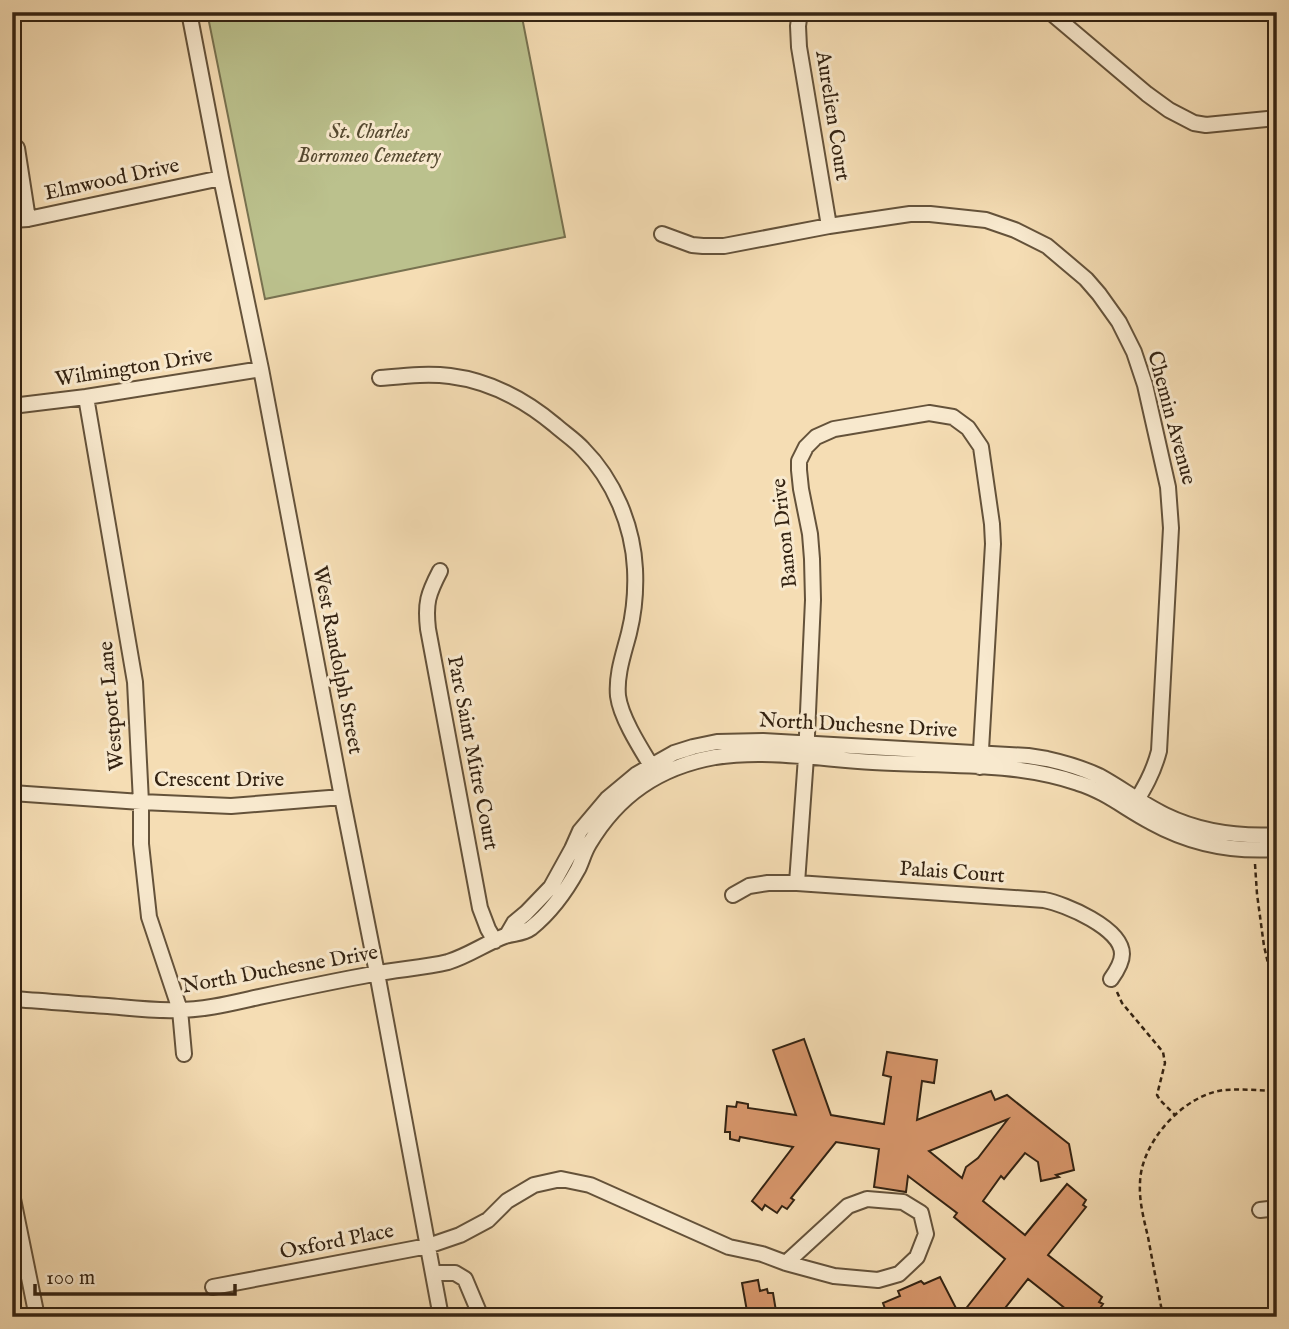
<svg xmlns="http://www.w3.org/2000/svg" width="1289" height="1329" font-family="'IM FELL English',serif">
<rect width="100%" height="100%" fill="#f5ddb4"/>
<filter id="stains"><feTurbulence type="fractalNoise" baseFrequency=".00286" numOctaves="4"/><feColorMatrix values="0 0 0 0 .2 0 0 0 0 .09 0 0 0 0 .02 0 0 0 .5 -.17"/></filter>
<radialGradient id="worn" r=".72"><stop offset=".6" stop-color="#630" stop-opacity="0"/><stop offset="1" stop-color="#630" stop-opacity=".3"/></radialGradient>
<path fill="#bbc18d" stroke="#787250" stroke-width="2" d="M 207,12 L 521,12 L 565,237 L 265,299 Z"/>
<path fill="#d6956a" stroke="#342312" stroke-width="2" fill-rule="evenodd" d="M 804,1039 L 831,1115 L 884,1124 L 891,1077 L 883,1075 L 887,1052 L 937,1060 L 934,1083 L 922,1081 L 917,1120 L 991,1091 L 995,1100 L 1007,1095 L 1069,1144 L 1074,1170 L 1056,1175 L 1059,1177 L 1041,1181 L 1038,1162 L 1025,1153 L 1004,1179 L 1001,1176 L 983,1201 L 1025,1235 L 1067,1184 L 1086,1200 L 1083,1205 L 1086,1207 L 1048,1255 L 1102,1297 L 1099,1302 L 1103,1304 L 1094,1317 L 1076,1317 L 1028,1279 L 998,1317 L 888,1317 L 883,1303 L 900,1296 L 898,1291 L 921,1281 L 924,1284 L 940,1277 L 960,1316 L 1005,1259 L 954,1217 L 957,1213 L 908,1176 L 906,1192 L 874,1187 L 879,1149 L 836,1142 L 791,1198 L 794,1200 L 787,1209 L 782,1206 L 777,1213 L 765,1205 L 762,1210 L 752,1201 L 793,1147 L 740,1137 L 739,1141 L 730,1139 L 730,1132 L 725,1132 L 727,1106 L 736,1107 L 737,1102 L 748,1104 L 748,1108 L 796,1115 L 773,1050 ZM 1008,1119 L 978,1158 L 966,1167 L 962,1178 L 929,1151 Z
M 758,1280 L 760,1291 L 767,1289 L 768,1293 L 773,1293 L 777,1317 L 748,1317 L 742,1283 Z"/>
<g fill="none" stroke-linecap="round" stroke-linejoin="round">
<g stroke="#64523a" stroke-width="18">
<path id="minor" d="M 189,12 L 221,178 L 261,369 L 342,797 L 377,973 L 441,1317
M 800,12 L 798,26 L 799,47 L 829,226
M 1050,12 L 1147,94 L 1169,110 L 1194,123 L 1206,125 L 1277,118
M 17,148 L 28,219
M 12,220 L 28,219 L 221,178
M 662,234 L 692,245 L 703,246 L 724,246 L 829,226 L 910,214 L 930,214 L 986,220 L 1015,230 L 1047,246 L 1086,279 L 1099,294 L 1119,322 L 1134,352 L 1145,385 L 1168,487 L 1171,528 L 1159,751 C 1153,774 1143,790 1131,810
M 380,378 C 403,376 427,373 450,376 C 490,381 524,399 555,425 C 564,433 575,440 583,449 C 614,480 633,526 635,569 C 636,590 634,613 629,633 C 624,653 616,674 618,696 C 621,719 643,752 655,772
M 86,397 L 135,682 L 141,802 L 141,844 L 149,917 L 180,1010 L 184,1054
M 12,406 L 86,397 L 261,369
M 440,571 C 428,594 425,603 428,629 L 480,908 L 488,929 L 495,941
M 12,793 L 141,802 L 231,806 L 342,797
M 797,883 L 806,757 L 813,600 L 812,559 L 810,534 L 801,489 L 799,470 L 799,461 L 806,447 L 816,437 L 834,429 L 929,413 L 953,417 L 968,428 L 981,447 L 992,524 L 993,544 L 980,767
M 733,895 L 749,886 L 768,883 L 797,883 L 1044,900 C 1065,904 1122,928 1122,954 C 1122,963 1116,972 1111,979
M 507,935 L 514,923 L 526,913 L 551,887 L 572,849 L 580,831 L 607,799 L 637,774 L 674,753 L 693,747 L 717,742 L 763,741 L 1028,756 L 1047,759 C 1065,763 1082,768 1099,776 C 1121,788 1142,804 1165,815 C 1200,832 1238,837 1277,835
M 12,999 C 44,1001 76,1004 108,1006 C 131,1008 154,1011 177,1010 C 205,1010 232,1003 259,997 C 297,989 335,981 373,974 C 398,969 424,968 448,962 C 468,956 486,943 505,936 C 514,933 523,934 531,928 C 551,912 566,891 578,869 C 582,861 584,852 589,844 C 618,795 659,767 715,757 C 767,749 821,759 873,762 C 940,766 1014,761 1078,783 C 1105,791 1126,809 1151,822 C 1189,843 1233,852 1277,849
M 12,1194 L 37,1317
M 1260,1210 L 1277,1208
M 433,1273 L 455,1273 L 465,1279 L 481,1317
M 213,1287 L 428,1246 L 460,1235 L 488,1220 L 507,1201 L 534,1185 L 561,1179 L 590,1185 L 729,1247 L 762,1254 L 786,1263 L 834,1276 L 878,1280 L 899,1274 L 917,1257 L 926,1234 L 921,1213 L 903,1202 L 867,1199 L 848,1206 L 786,1263"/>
</g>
<path stroke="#342312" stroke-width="2.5" stroke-dasharray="5 3.5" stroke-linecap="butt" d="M 1255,864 L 1257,894 L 1264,946 L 1277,1002
M 1117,992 L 1122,1003 L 1163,1052 L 1165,1063 L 1157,1095 L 1160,1100 L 1175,1115
M 1163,1317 C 1158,1290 1153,1264 1148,1237 C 1144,1220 1139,1201 1140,1184 C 1140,1143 1183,1095 1224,1090 C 1240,1089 1257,1090 1272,1091 L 1277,1089"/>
<use href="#minor" stroke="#f8e9ce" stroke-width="14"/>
</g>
<g text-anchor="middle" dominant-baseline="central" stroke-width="6" stroke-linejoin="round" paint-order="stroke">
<g font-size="21" fill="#342312" stroke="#f8e9ce">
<text transform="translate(832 116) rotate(81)">Aurelien Court</text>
<text transform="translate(112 180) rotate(-12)">Elmwood Drive</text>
<text transform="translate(134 368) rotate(-9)">Wilmington Drive</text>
<text transform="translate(1171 418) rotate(75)">Chemin Avenue</text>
<text transform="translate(785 533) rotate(-96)">Banon Drive</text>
<text transform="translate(337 660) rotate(79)">West Randolph Street</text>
<text transform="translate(112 706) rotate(-95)">Westport Lane</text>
<text transform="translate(858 726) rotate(3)">North Duchesne Drive</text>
<text transform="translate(472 753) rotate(79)">Parc Saint Mitre Court</text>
<text x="219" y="780">Crescent Drive</text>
<text transform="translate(952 873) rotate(4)">Palais Court</text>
<text transform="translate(280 970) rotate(-10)">North Duchesne Drive</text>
<text transform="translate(337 1242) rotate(-11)">Oxford Place</text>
</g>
<g font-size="21" font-style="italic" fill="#564a31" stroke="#f8e9ce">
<text x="369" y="132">St. Charles<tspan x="369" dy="24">Borromeo Cemetery</tspan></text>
</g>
</g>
<rect width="1289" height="1329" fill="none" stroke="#f5ddb4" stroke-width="42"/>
<rect x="14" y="14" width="1261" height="1301" fill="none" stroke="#342312" stroke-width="3.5"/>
<rect x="21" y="21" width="1247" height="1287" fill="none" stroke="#342312" stroke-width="2"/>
<path d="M35 1284v10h200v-10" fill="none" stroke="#342312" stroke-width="3.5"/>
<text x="46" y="1284" font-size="21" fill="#342312" stroke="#f8e9ce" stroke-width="5" paint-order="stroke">100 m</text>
<rect width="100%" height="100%" filter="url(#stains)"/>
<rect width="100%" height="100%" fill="url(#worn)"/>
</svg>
